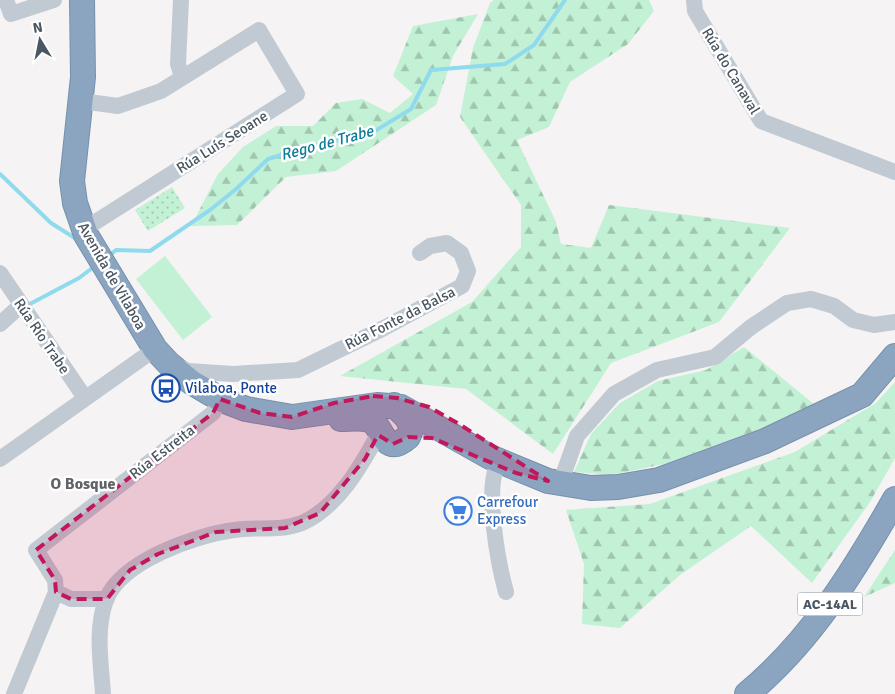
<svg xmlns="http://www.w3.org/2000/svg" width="895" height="694" font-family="Signika,sans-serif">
<defs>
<pattern id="grass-dots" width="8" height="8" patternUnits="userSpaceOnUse" patternTransform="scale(1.25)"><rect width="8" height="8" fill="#c3f1d5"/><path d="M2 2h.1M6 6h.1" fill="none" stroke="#a0c6b0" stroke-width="1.8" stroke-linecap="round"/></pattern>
<pattern id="forest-firs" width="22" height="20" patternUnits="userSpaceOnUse" patternTransform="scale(1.25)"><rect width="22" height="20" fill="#c3f1d5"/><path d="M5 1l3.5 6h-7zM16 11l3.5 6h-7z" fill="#a0c6b0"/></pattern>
</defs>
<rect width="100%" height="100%" fill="#f5f3f3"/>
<path fill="url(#grass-dots)" d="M 172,187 L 185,208 L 148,231 L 135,210 Z"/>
<path fill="url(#forest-firs)" d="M 494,0 L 649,0 L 654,11 L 628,44 L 570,82 L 549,127 L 517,140 L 556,222 L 561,244 L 591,248 L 609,205 L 790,228 L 719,322 L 611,363 L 553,454 L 466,389 L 340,376 L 472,302 L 521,247 L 521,205 L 460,117 L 473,48 L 490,3 Z
M 478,14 L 453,56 L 436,105 L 336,171 L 286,177 L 237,225 L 191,226 L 218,174 L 243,147 L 276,126 L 313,126 L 336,103 L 362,99 L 390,113 L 413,94 L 393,76 L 413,26 Z
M 744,347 L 814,404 L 787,419 L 664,464 L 611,475 L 574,472 L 591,434 L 620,403 L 658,381 L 706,370 Z
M 895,382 L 895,458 L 870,502 L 812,583 L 751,526 L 680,575 L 620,628 L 582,624 L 584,564 L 566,510 L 650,504 L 795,452 L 876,403 Z
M 895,550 L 895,583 L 864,597 Z"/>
<path fill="#c3f1d5" d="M 165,256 L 212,317 L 183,340 L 136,279 Z"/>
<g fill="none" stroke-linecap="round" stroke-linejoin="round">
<path stroke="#90daee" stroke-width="4" d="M 0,174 L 51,223 L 78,240
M 109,256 L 116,250 L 150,251 L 210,210 L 235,190 L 268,159 L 311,146 L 370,134 L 411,109 L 431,70 L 505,64 L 534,45 L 565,0
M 28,305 L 79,278 L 95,266"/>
<g stroke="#7690ad" stroke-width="26">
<path id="highway" d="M 82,0 L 83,77 L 72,181 L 75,203 L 86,235 L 155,349 L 169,364 L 191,382 L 220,399 L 246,409 L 292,417 L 377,405 L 401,407 L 490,457 L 548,481 L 591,488 L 618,487 L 659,480 L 765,441 L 862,395 L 895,356
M 341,419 C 349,419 362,417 369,420 C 384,425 383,459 408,437 C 416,422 404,415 394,405
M 747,694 C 811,641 854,571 895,499"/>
</g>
<path stroke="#c1cad2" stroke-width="16" d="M 6,0 L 11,14 L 54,0
M 181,0 L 178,64 L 182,77
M 694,0 L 695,11 L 761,121 L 895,172
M 81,101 L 118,106 L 161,91 L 259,30 L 297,94 L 83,230
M 0,273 L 85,398
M 0,324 L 21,305
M 176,366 L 188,371 L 233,374 L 298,370 L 384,328 L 462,286 L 468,271 L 461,253 L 447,243 L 430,246 L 420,253
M 0,459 L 155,349
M 497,466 C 485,492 498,563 506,592
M 560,484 L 577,436 L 614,394 L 657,370 L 715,357 L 751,327 L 787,303 L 811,299 L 834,306 L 853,320 L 874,325 L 895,322
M 107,599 L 71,599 L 56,592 L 55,580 L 36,550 L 213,413 L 220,399
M 14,694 L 56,592
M 103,694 C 101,663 95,630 106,600 C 121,561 196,535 234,530 C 257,526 279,532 302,523 C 338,507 361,466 379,433"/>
<use href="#highway" stroke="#8ba5c1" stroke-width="24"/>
</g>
<path fill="#c2185b" fill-opacity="0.2" stroke="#c2185b" stroke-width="4" stroke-dasharray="10 6" stroke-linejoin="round" d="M 373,396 L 397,398 L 429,407 L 459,424 L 548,481 L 516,473 L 432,438 L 408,437 L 393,444 L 378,435 L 365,459 L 320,513 L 285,528 L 216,532 L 158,554 L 130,570 L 107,599 L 71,599 L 56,592 L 55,580 L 36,550 L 213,413 L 220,399 L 260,413 L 292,417 L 334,403 Z"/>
<defs>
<g id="bus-ring" transform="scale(1.4375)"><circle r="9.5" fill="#fff" stroke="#1a4fb4" stroke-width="1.5"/><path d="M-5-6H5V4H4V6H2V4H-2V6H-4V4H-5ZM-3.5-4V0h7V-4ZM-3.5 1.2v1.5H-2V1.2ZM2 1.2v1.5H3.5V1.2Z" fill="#1a4fb4"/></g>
<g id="supermarket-ring" transform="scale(1.4375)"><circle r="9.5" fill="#fff" stroke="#3f7fe0" stroke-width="1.5"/><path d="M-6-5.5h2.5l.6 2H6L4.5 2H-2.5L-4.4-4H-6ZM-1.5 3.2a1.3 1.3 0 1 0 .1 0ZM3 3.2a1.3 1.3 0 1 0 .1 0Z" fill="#3f7fe0"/></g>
</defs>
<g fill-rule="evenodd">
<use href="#bus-ring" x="166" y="388"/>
<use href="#supermarket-ring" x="458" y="511"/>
</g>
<g text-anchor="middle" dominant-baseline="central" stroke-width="5" stroke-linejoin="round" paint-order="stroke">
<rect fill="#fff" stroke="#808990" stroke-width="1" x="797.5" y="592.5" width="65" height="23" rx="4"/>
<g font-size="14" font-weight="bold" fill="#4a5661">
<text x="830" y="604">AC-14AL</text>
</g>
<g font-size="15" fill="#4a5661" stroke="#fff">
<text transform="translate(731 71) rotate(59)">Rúa do Canaval</text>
<text transform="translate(222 142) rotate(-32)">Rúa Luís Seoane</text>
<text transform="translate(112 276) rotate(60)">Avenida de Vilaboa</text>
<text transform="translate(400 318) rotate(-27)">Rúa Fonte da Balsa</text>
<text transform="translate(42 336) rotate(56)">Rúa Río Trabe</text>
<text transform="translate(162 452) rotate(-38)">Rúa Estreita</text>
</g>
<g font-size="15" fill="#164399" stroke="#fff" text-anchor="start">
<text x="185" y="388">Vilaboa, Ponte</text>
</g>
<g font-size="15" fill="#366cbe" stroke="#fff" text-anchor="start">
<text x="477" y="502">Carrefour<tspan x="477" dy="17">Express</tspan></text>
</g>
<g font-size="16" font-style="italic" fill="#0c7c9b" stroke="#fff">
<text transform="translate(327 143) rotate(-15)">Rego de Trabe</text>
</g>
<g font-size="16" font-weight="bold" fill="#5f6368" stroke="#fff">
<text x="83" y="484">O Bosque</text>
</g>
</g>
<g transform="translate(40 40) rotate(350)" stroke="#ffffff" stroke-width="4" paint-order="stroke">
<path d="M0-4L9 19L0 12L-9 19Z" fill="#4a5661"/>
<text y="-8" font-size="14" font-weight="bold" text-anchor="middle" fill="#4a5661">N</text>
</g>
</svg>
